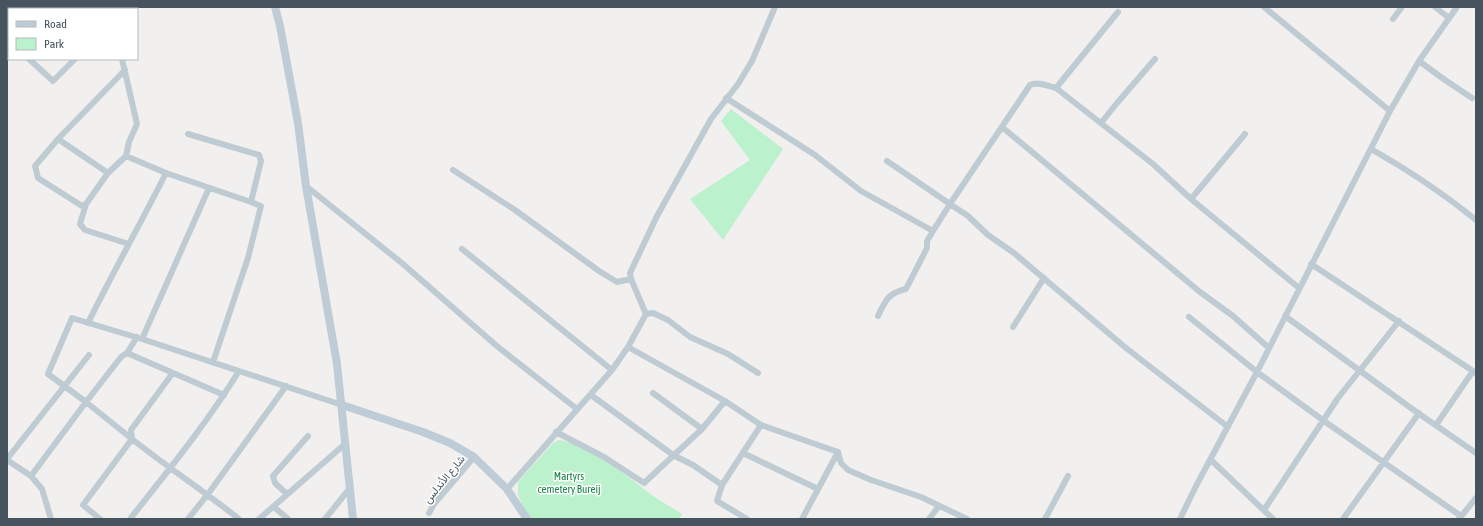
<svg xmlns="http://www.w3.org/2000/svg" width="1483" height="526" font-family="'Asap Condensed',Vazirmatn,sans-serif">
<rect width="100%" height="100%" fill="#f2efef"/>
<path fill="#bbf1cc" d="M 731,109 L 783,149 L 723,240 L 690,199 L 750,160 L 721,121 Z
M 558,440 C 578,440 630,477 645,490 C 656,499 670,506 682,514 L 679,519 L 529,519 L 518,495 L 518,482 L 553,443 Z"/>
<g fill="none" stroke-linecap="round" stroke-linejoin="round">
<path stroke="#bfcbd2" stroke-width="6" d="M 103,7 L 104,9
M 1264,7 L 1390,111
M 1435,7 L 1449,18
M 31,9 L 32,7
M 1393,19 L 1402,7
M 7,53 L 9,50
M 29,59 L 53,81 L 75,59
M 122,59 L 137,124 L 129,142 L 126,156 L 166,173 L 251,202
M 1419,61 L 1445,80 L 1472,98
M 125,70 L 58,139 L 35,166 L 38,178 L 82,206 L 86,204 L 108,173 L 126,156
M 1056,88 L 1118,12
M 726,98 L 815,155 L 861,191 L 933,231 L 950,204 L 968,216 L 988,235 L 1014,253 L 1126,348 L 1228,427
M 1101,123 L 1117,103 L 1155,59
M 1002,127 L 1200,292 L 1233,316 L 1269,348
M 188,134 L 259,155 L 261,161 L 251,202 L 261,206 L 248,258 L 213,362
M 58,139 L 108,173
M 1371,149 C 1408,170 1443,193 1476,220
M 887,161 L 950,204 L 1030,85 C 1038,81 1048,86 1056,88 L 1153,164 L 1191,199 L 1299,288
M 453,170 L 515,210 L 599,271 L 617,282 L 631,279
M 306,186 L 403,264 L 498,347 L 577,409
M 1191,199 L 1245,134
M 86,204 L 80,224 L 85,230 L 129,244
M 462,249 L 612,370
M 1311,264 L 1476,373
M 646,314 L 653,313 L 668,320 L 690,337 L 728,354 L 758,373
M 878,316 C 885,301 888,293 906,289 L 927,248 L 927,241 L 933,231
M 1285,316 L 1415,411 L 1476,453
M 1189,317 L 1257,372 L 1324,421 L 1461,516
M 88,323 C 113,272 141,223 166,173
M 1013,327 L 1044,278
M 142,339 L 209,188
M 628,347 L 725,401 L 761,425 L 838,452 L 841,463 L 848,470 L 871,480 L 921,497 L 967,519
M 127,353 L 224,395
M 172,374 L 131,430 L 132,439 C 167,467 204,491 239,519
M 653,393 L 702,429
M 591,395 L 673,455 L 693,465 L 722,485
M 1436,425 L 1473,371
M 556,432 L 604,457 L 644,483 L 702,429 L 725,401
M 743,453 L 818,489
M 7,459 L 89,355
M 7,460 L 31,476 L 42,489 L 51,519
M 1211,460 L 1273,519
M 31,476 L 86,402 L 121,357 L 127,353 L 137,337
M 507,489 L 612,370 L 628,347 L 646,314 L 631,279 L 630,273 L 657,216 L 711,119 L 738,84 L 752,61 L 775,7
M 287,494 L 275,483 L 273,476 L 308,436
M 274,507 L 288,519
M 1264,510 L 1338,398 L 1399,321
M 429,513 L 434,504 L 474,457
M 100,519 L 83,505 L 132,439 L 86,402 L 48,374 L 72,318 L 142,339 L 342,405
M 130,519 C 168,471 207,423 239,371
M 188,519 L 208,494 L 286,386
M 259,519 L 345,444
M 325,519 L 350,488
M 747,519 L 717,501 L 722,485 L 761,425
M 802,519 L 838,452
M 929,519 L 939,506
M 1045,519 L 1068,476
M 1180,519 L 1196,486 L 1257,372 L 1390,111 L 1419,61 L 1457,7
M 1343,519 L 1419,413
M 1459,519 L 1476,498"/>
<path stroke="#beccd7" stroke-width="8" d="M 275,7 L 280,26 L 298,123 L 306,186 L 337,364 L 353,519
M 342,405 L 423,432 L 450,443 L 474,457 L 507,489 L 527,519"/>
</g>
<g text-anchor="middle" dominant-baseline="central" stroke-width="3" stroke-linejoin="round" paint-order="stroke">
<g font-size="11" fill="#128342" stroke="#fff">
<text x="569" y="476">Martyrs<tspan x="569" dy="13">cemetery Bureij</tspan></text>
</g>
<g font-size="11" fill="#46545e" stroke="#fff">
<text transform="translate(444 479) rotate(-51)">شارع الأندلس</text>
</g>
</g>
<rect width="1483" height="526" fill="none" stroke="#46545e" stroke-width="16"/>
<rect x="8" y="8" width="130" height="52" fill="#ffffff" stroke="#b5bbbf"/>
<rect x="16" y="21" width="20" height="6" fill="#beccd7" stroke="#b5bbbf"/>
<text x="44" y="28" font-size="12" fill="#46545e">Road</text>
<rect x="16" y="38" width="20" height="12" fill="#bbf1cc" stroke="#b5bbbf"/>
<text x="44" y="48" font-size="12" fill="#46545e">Park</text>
</svg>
